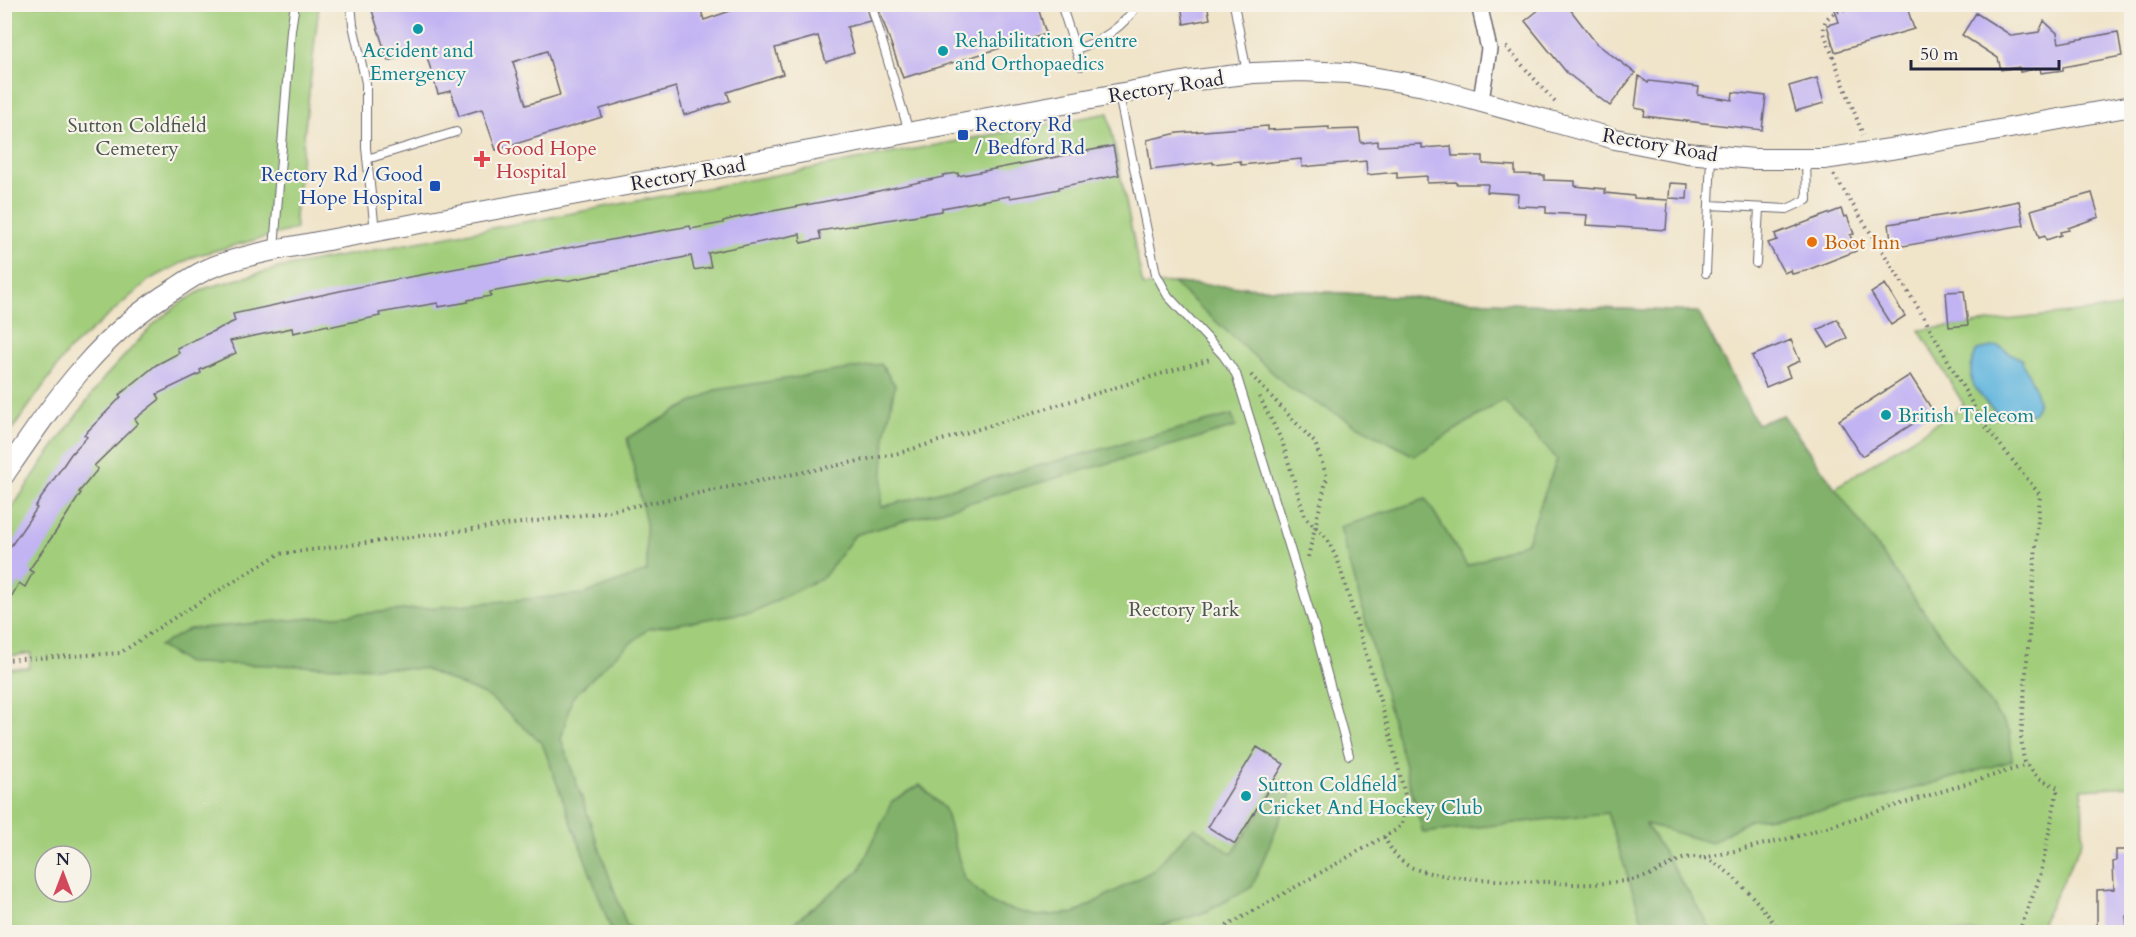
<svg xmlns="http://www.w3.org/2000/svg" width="2136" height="937" font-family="Cardo,serif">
<rect width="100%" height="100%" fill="#f7f3e8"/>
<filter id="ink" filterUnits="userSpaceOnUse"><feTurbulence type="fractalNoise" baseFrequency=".0167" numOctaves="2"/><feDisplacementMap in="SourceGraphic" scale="12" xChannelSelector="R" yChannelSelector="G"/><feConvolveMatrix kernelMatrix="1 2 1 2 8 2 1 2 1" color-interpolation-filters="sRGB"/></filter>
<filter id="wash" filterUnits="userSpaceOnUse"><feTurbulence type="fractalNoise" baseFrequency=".008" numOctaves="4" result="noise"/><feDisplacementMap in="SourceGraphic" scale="24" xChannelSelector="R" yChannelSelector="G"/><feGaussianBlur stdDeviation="1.35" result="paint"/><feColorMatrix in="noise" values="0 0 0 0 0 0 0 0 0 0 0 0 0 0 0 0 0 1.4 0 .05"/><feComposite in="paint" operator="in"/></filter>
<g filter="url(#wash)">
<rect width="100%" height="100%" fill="#f0e4c9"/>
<path fill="#a2ce7b" stroke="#62785b" stroke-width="1.5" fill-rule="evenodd" d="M 5,5 L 319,5 L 295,216 L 296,229 L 195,256 L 149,280 L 68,351 L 5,440 Z
M 1108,113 L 1143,286 L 1173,283 L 1595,308 L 1698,312 L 1757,424 L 1783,415 L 1835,488 L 1964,405 L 1919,330 L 2131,306 L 2131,786 L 2082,789 L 2083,840 L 2037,932 L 5,932 L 4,669 L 29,668 L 31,653 L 5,657 L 5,519 L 44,460 L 104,378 L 155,323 L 180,303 L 206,288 L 278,268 ZM 45,856 L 81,856 L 81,892 L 45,892 Z"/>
<path fill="#81b16b" stroke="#526a53" stroke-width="1.5" d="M 1173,283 L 1595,308 L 1698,312 L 1757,424 L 1783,415 L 2010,732 L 2012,761 L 1852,806 L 1749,820 L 1711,843 L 1646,824 L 1713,932 L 1646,932 L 1607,813 L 1423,833 L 1340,527 L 1426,499 L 1467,566 L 1527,542 L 1557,459 L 1503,400 L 1414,456 L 1292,390 Z
M 881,364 L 895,385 L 885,436 L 881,507 L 1232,415 L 1236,427 L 855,535 L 824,577 L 755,611 L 648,629 L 614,657 L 572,698 L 561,739 L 626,924 L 637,932 L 612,932 L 542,743 L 489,697 L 424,669 L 187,663 L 159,646 L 189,629 L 584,594 L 647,571 L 646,523 L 627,438 L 715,390 Z
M 1280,780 L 1293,788 L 1252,887 L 1208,911 L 1147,932 L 775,932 L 788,927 L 859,871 L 892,801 L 920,785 L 945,809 L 964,878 L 992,904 L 1036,916 L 1075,913 L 1152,871 L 1194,827 L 1232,854 Z"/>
<path fill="#62b6de" stroke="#426c8c" stroke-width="1.5" d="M 1998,346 L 2021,359 L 2035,388 L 2038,402 L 2034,413 C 2011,424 1992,414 1979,393 C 1976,388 1971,383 1971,377 C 1970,366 1973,359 1977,350 Z"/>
<g id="blocks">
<path fill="#c2b4f3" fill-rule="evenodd" d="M 370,4 L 699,4 L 704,20 L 733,10 L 731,4 L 865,4 L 870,21 L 847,27 L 854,53 L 826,62 L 818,36 L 775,48 L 783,74 L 727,92 L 730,101 L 684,115 L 676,87 L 600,109 L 602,117 L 496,150 L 482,109 L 459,116 L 451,91 L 438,94 L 425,50 L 388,61 ZM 547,51 L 560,95 L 526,105 L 513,62 Z
M 877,4 L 1037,4 L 1046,34 L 903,78 Z
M 1181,4 L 1207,4 L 1210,19 L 1184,24 Z
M 1546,4 L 1566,4 L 1596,43 L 1635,73 L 1610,106 L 1567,73 L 1525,21 Z
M 1833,4 L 1906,4 L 1914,29 L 1835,52 L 1827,25 L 1839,22 Z
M 1976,13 L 2012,36 L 2039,32 L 2044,21 L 2057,33 L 2059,43 L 2118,32 L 2122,56 L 2063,67 L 2063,70 L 2041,73 L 2040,68 L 2020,72 L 2019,67 L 2001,70 L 1998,58 L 1962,35 Z
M 1639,76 L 1648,83 L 1649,81 L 1699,87 L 1698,95 L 1732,100 L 1733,92 L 1766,96 L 1762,130 L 1644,116 L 1645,110 L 1635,108 Z
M 1817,78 L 1824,103 L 1796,111 L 1789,86 Z
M 1268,126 L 1268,130 L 1329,127 L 1329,130 L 1359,129 L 1361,143 L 1378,141 L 1378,146 L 1422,144 L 1422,148 L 1451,146 L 1452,156 L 1483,156 L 1483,164 L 1515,166 L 1515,174 L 1544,175 L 1544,180 L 1575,181 L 1575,186 L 1605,189 L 1605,193 L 1634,196 L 1634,198 L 1668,200 L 1666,230 L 1586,225 L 1587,215 L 1546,213 L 1546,207 L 1517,206 L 1518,194 L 1487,192 L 1488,184 L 1456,184 L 1456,182 L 1427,183 L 1427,176 L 1397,178 L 1397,172 L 1367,175 L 1366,161 L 1302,167 L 1301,159 L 1241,165 L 1240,161 L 1213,164 L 1213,162 L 1151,170 L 1147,140 L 1178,133 Z
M 1113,146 L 1119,175 L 1059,187 L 1059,189 L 1035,194 L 1010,198 L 1009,196 L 942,208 L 942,211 L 819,231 L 821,239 L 801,243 L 800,234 L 708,253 L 711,267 L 694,270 L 691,256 L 566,281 L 558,280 L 490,292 L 491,296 L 468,300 L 468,302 L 438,307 L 438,303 L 379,313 L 380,316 L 329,327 L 328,325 L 293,333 L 292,328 L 230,341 L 236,353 L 200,370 L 201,373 L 157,394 L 160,399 L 135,419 L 138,423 L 94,466 L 98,469 L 79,492 L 81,493 L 61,524 L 29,570 L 33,572 L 25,587 L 19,583 L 4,610 L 4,556 L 37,508 L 35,507 L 71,454 L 87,437 L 84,435 L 121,397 L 119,395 L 156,365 L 179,353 L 177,348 L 235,321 L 233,314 L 377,283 L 643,234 L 690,226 L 691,229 L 723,223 L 723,221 L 735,218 L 860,195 L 943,177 L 943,175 L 958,173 L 958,176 Z
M 1670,183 L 1688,184 L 1687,199 L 1669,198 Z
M 2092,193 L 2099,217 L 2068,228 L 2069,230 L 2060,232 L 2061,235 L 2046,240 L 2045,236 L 2039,238 L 2031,210 Z
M 2019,201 L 2024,225 L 1892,248 L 1889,224 L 1958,213 Z
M 1841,209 L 1844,217 L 1847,216 L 1854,234 L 1850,235 L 1856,251 L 1805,271 L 1792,274 L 1791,270 L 1784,273 L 1768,243 L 1777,240 L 1775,234 Z
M 1885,284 L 1905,316 L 1891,325 L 1871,293 Z
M 1964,291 L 1968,325 L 1949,327 L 1946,292 Z
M 1837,319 L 1847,338 L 1829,348 L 1818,330 Z
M 1791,340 L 1800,361 L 1786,367 L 1790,377 L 1766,387 L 1752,356 Z
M 1910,375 L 1933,411 L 1862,456 L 1839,420 Z
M 1257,747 L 1284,764 L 1235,844 L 1208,827 Z
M 2116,850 L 2132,850 L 2130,916 L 2126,916 L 2127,927 L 2118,927 L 2118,933 L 2097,933 L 2097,890 L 2114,889 L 2113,862 L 2116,861 Z"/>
</g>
</g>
<g filter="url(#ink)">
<use href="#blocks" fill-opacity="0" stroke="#6a666d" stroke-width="1.5"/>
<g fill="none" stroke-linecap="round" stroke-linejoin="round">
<g stroke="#6a666d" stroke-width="10">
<path id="service" d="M 351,4 L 353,25 L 366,83 L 366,148 L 375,231
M 871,4 L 909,132
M 1061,4 L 1081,66
M 1234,4 L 1247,73
M 1075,49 C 1100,43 1124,26 1138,4
M 1119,95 L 1156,274 L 1168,296 L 1223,355 L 1236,374 L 1314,626 L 1349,755
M 367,159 L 456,132
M 1709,205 L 1787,209 L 1807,200 L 1806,160
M 274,249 L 291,30 L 295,4
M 1756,263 L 1759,208
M 1706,273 L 1711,157"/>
</g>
<g stroke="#6a666d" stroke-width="18">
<path id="minor" d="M 1479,4 L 1489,49 L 1481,100"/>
</g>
<g stroke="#6a666d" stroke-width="22">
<path id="tertiary" d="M 4,475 C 54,402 98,335 176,288 C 186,281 197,274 208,269 C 228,260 252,255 274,250 L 1188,81 L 1253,73 L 1300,71 L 1348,73 L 1424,86 L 1615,139 L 1687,153 L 1754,159 L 1824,159 L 1910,146 L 2132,106"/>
</g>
<path stroke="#6a666d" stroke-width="4" stroke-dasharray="1.5 4.5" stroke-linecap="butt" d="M 1862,4 C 1845,10 1821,11 1824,33 L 1863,135
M 1506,47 L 1555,102
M 1834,175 L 1922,314 L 1983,423 L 2040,495 L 2021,737 L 2024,762 L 2039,778 L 2058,788 L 2040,877 L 2019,932
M 1251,375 L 1315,443 L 1327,477 L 1308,557
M 4,660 L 120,653 L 177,616 L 279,554 L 599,513 L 899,453 L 1210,359
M 1384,837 C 1390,848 1396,858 1407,865 C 1431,880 1516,881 1547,882 C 1562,883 1578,885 1593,884 C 1608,883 1633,881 1647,876 C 1666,870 1680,853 1702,858 C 1729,864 1765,911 1781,932
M 1704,858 L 1791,838 L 2027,765
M 1216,932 L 1396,830 L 1402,825 L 1406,799 L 1388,727 L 1338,561 L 1326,537 L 1305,517 L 1282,441 L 1259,396"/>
<use href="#service" stroke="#fff" stroke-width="8"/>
<use href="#minor" stroke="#fff" stroke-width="15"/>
<use href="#tertiary" stroke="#fff" stroke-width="20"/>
</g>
</g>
<g fill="#0f9aa8" stroke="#f7f3e8" stroke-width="2">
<circle cx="418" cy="29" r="6"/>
<circle cx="943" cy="51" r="6"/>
<circle cx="1886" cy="415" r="6"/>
<circle cx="1246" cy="796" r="6"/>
</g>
<g fill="#1a4fb4" stroke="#f7f3e8" stroke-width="2">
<rect x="957" y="129" width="12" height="12" rx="3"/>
<rect x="429" y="180" width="12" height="12" rx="3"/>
</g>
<path fill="#e0444e" stroke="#f7f3e8" stroke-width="2" d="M479 150h6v6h6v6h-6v6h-6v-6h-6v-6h6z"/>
<circle fill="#e8710a" stroke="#f7f3e8" stroke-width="2" cx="1812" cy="242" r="6"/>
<g text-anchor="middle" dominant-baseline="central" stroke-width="4.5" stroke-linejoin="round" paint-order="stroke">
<g font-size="20" fill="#0d838f" stroke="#f7f3e8" text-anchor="start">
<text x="955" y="40">Rehabilitation Centre<tspan x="955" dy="23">and Orthopaedics</tspan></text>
<text x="418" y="50" text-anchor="middle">Accident and<tspan x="418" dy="23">Emergency</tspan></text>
<text x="1898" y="415">British Telecom</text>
<text x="1258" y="784">Sutton Coldfield<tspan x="1258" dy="23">Cricket And Hockey Club</tspan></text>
</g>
<g font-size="20" fill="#22223b" stroke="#f7f3e8">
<text transform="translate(1166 87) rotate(-9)">Rectory Road</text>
<text transform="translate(1660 145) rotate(10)">Rectory Road</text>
<text transform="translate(688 174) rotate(-10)">Rectory Road</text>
</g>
<g font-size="20" fill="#164399" stroke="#f7f3e8" text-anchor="start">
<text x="975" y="124">Rectory Rd<tspan x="975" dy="23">/ Bedford Rd</tspan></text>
<text x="423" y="174" text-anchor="end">Rectory Rd / Good<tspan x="423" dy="23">Hope Hospital</tspan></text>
</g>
<g font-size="20" fill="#48564e" stroke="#f7f3e8">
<text x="137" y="125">Sutton Coldfield<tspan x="137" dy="23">Cemetery</tspan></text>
<text x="1184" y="609">Rectory Park</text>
</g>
<g font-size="20" fill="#be3a42" stroke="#f7f3e8" text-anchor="start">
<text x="496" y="148">Good Hope<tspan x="496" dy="23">Hospital</tspan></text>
</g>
<g font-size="20" fill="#c56008" stroke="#f7f3e8" text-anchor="start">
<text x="1824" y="242">Boot Inn</text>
</g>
</g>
<rect width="2136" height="937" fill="none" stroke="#f7f3e8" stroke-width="24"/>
<g transform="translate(63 874)"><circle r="28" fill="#f7f3e8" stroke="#a29fa3" stroke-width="1.5"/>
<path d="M0-4.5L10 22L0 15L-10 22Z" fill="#d1495b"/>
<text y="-9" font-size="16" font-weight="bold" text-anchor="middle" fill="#22223b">N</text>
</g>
<path d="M1911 60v9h148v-9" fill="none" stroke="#22223b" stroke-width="3"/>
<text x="1920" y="60" font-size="18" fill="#22223b" stroke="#f7f3e8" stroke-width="4.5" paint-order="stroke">50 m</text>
</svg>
